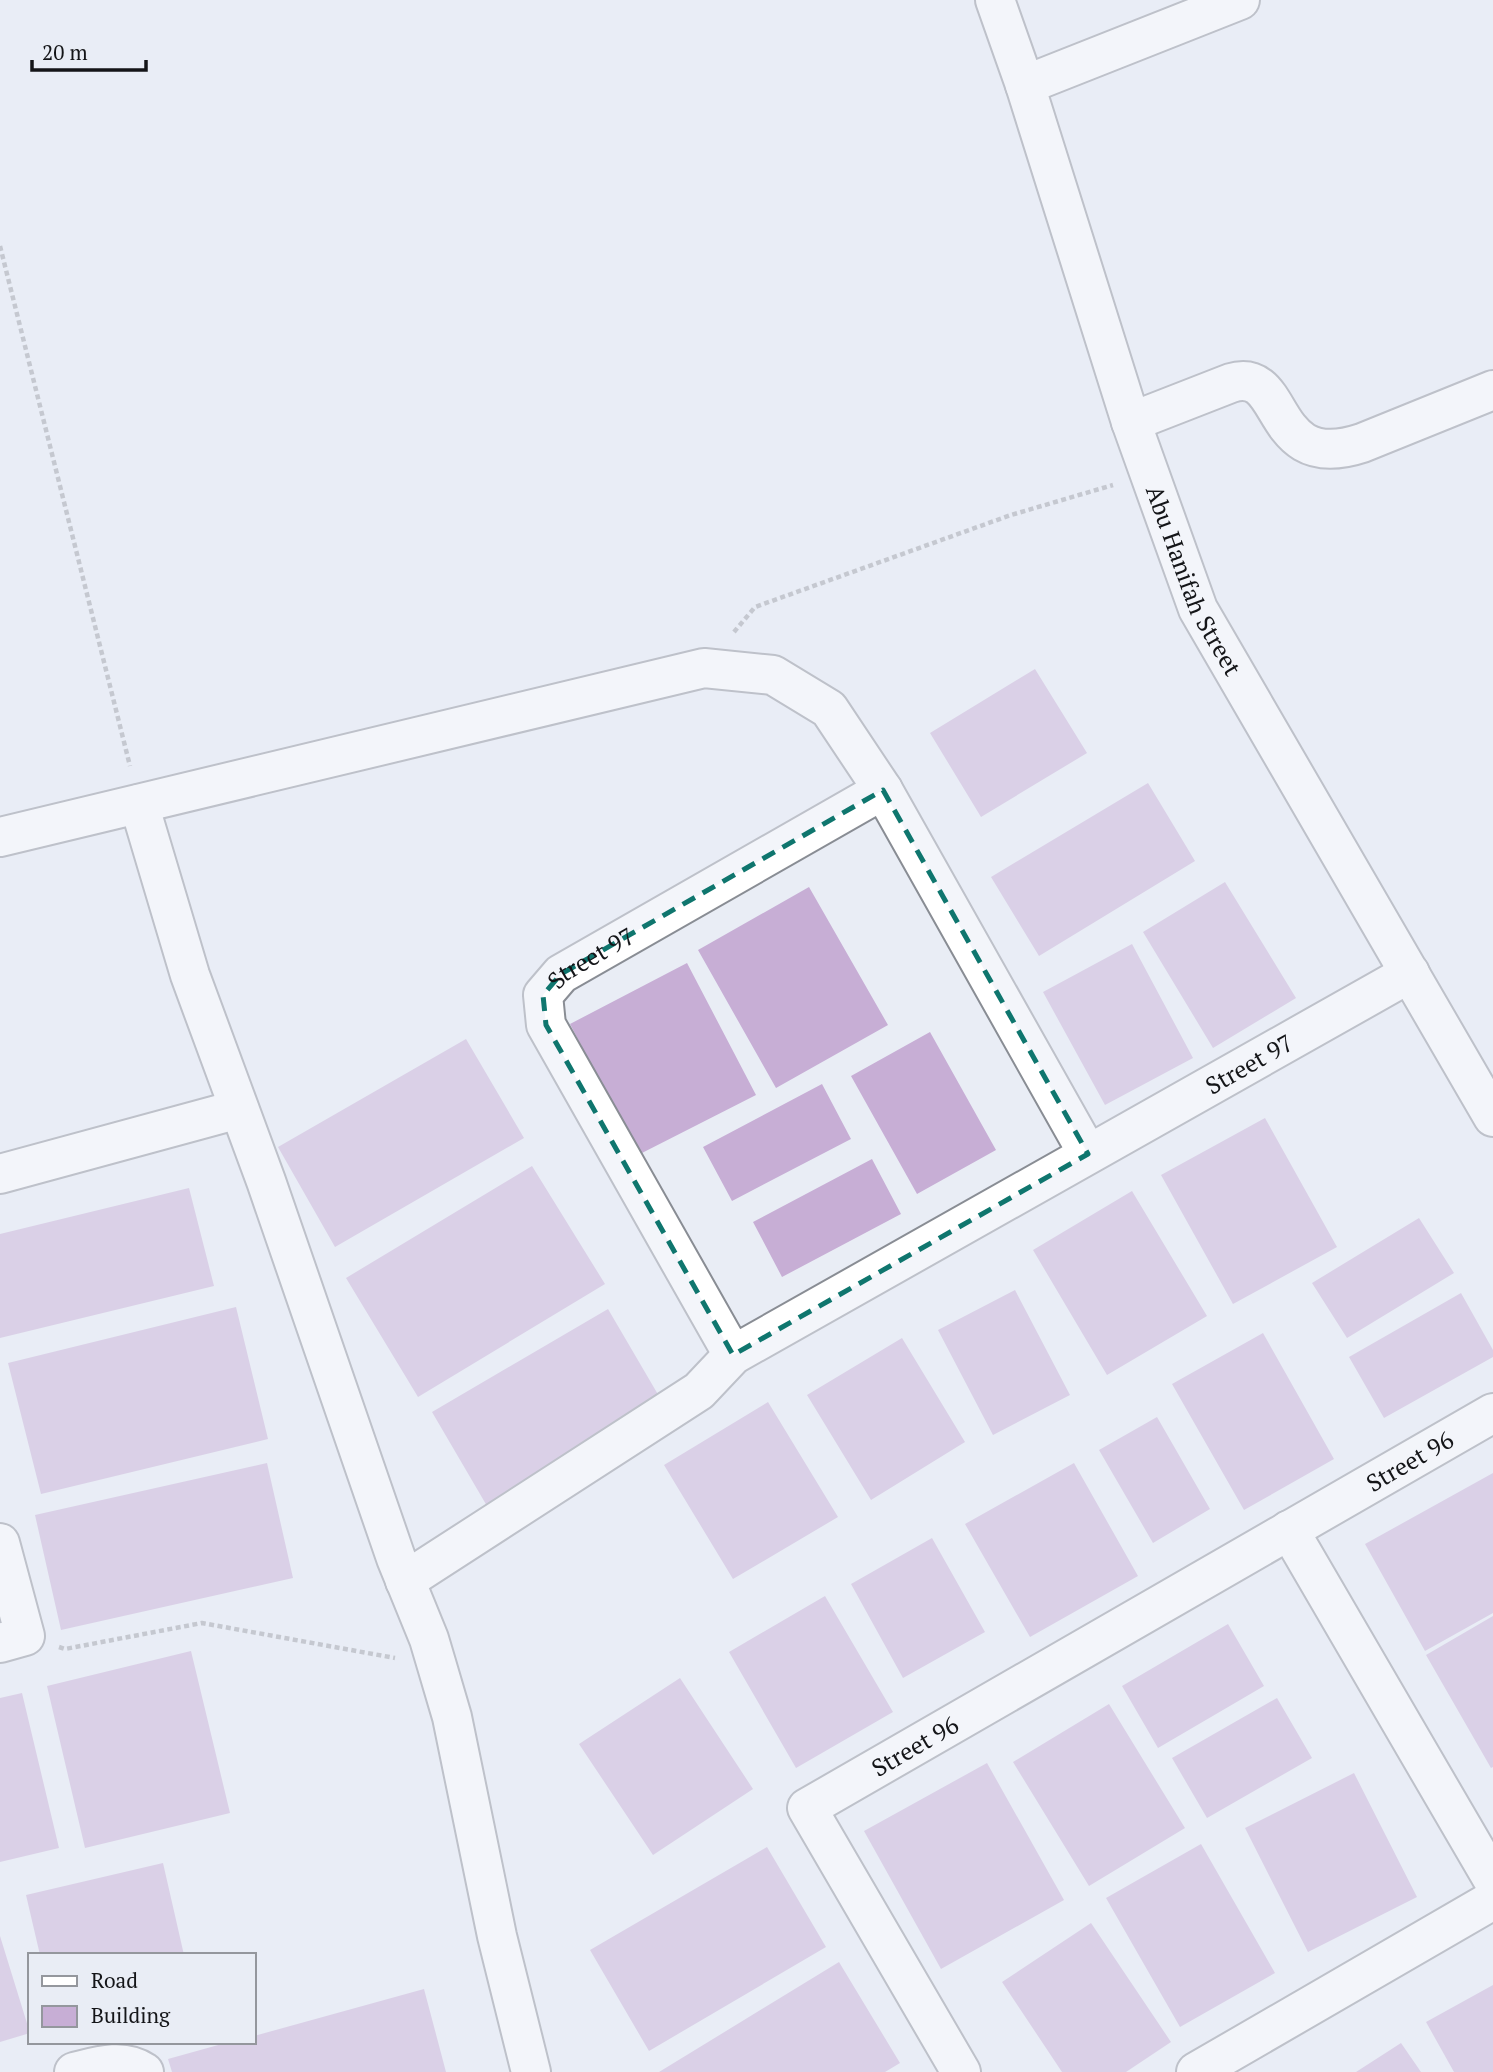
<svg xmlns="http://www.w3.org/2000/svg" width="1493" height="2072" font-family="'PT Serif',serif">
<rect width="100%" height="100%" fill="#e9edf5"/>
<path fill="#c7aed5" d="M 1035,669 L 1087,753 L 981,817 L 930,733 Z
M 1148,783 L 1195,861 L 1039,956 L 991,877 Z
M 1225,882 L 1296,998 L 1213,1048 L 1143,932 Z
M 809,887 L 888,1025 L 776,1088 L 698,950 Z
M 1132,944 L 1193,1058 L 1105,1105 L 1043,992 Z
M 687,963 L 756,1095 L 638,1155 L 570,1024 Z
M 930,1032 L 996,1150 L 917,1194 L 851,1076 Z
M 466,1039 L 524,1138 L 335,1247 L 278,1147 Z
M 822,1084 L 851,1139 L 732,1201 L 703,1147 Z
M 1265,1118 L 1337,1247 L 1233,1304 L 1161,1175 Z
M 872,1159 L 901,1214 L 782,1277 L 753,1222 Z
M 532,1166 L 605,1284 L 418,1397 L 346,1278 Z
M 189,1188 L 214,1286 L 0,1338 L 0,1234 Z
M 1132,1191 L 1207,1316 L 1107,1375 L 1033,1250 Z
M 1419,1218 L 1454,1273 L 1347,1338 L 1312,1283 Z
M 1015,1290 L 1070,1395 L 993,1435 L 938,1330 Z
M 1461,1293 L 1493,1350 L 1493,1357 L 1384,1418 L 1349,1357 Z
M 236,1307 L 268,1439 L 41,1494 L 8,1363 Z
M 608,1309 L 663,1403 L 487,1506 L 432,1412 Z
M 1263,1333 L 1334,1459 L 1244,1510 L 1172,1384 Z
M 902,1338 L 965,1442 L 871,1500 L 807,1395 Z
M 768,1402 L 838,1517 L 733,1579 L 664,1465 Z
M 1157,1417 L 1210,1509 L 1153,1543 L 1099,1450 Z
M 267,1463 L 293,1578 L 61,1630 L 35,1515 Z
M 1074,1463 L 1138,1576 L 1030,1637 L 965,1524 Z
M 1493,1473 L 1493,1613 L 1425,1651 L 1365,1544 Z
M 932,1538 L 985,1632 L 903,1678 L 851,1584 Z
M 825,1596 L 893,1712 L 796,1768 L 729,1652 Z
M 1493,1616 L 1493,1767 L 1491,1768 L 1426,1655 Z
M 1228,1624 L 1264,1686 L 1158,1748 L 1122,1686 Z
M 191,1651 L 230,1813 L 85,1848 L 47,1686 Z
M 680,1678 L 753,1789 L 653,1855 L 579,1744 Z
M 22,1693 L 59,1848 L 0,1862 L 0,1698 Z
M 1277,1698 L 1312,1758 L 1207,1818 L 1172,1758 Z
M 1109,1704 L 1185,1828 L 1089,1886 L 1013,1762 Z
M 987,1763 L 1064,1900 L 941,1969 L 864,1831 Z
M 1354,1773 L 1417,1897 L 1308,1952 L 1245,1828 Z
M 1201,1844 L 1275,1973 L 1180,2027 L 1106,1898 Z
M 767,1847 L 826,1947 L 649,2051 L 590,1950 Z
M 163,1863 L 184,1955 L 40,1955 L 26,1895 Z
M 1091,1923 L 1171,2042 L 1126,2072 L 1062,2072 L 1002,1982 Z
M 0,1936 L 30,2033 L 0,2042 Z
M 839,1962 L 900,2063 L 885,2072 L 659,2072 Z
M 1493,1985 L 1493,2072 L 1454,2072 L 1426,2022 Z
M 424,1989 L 446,2072 L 172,2072 L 168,2059 L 229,2042 L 254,2042 L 254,2036 Z
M 1401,2043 L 1421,2072 L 1356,2072 Z"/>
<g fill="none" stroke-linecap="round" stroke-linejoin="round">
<g stroke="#898d94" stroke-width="42">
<g id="minor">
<path id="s1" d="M 995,0 L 1025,85 L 1131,422 L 1198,609 L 1493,1117"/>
<path d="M 1025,85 L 1240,0"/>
<path d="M 1131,422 L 1231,383 C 1289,365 1265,475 1362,443 L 1493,390"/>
<path d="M 139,804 L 190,975 L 266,1181 L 396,1558 L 429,1639 L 437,1666 L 452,1717 L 497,1936 L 531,2072"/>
<path d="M 0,837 L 704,668 L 773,675 L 829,709 L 883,790 L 1088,1154"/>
<path d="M 0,1174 L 239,1109"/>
<path id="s2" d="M 733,1355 L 546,1025 L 543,995 L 561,974 L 883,790"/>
<path d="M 1289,1530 L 1493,1880"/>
<path d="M 0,1543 L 25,1636 L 0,1643"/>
<path id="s3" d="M 405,1581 L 699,1391 L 733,1355 L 1410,973"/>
<path d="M 74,2072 C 98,2066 123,2058 144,2072"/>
<path id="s4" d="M 961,2072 L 807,1808 L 1493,1413"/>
<path d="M 1196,2072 L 1493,1900"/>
</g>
</g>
<path stroke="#999ca2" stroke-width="4.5" stroke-dasharray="5 3.5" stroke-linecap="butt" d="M 0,246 L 130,766
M 734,632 L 755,607 L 1011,515 L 1113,485
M 59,1647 L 65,1649 L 202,1623 L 395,1658"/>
<use href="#minor" stroke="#fff" stroke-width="38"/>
</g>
<path d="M0 0H1493V2072H0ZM 883,790 L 1088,1154 L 733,1355 L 546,1025 L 543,995 L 561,974 Z" fill="#e9edf5" fill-opacity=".55" fill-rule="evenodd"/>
<path fill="none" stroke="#0f766e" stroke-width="5" stroke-dasharray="14 9" stroke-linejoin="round" d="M 883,790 L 1088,1154 L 733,1355 L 546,1025 L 543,995 L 561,974 Z"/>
<g text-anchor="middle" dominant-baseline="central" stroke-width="5" stroke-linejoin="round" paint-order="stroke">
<g font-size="24" fill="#141518" stroke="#e9edf5">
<text stroke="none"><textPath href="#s1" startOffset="614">Abu Hanifah Street</textPath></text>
<text stroke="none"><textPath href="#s2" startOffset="471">Street 97</textPath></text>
<text stroke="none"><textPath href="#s3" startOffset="992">Street 97</textPath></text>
<text stroke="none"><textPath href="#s4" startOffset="1001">Street 96</textPath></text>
<text stroke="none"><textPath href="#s4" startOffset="430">Street 96</textPath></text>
</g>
</g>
<rect x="28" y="1953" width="228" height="91" fill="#e9edf5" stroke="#94979d" stroke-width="2"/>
<rect x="42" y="1976" width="35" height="10" fill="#ffffff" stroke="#94979d" stroke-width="2"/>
<text x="91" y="1988" font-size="21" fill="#141518">Road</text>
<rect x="42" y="2006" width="35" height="21" fill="#c7aed5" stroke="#94979d" stroke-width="2"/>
<text x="91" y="2023" font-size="21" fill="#141518">Building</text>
<path d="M32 60v10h114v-10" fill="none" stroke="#141518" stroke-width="3.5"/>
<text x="42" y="60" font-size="21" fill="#141518" stroke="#e9edf5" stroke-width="5" paint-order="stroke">20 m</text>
</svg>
